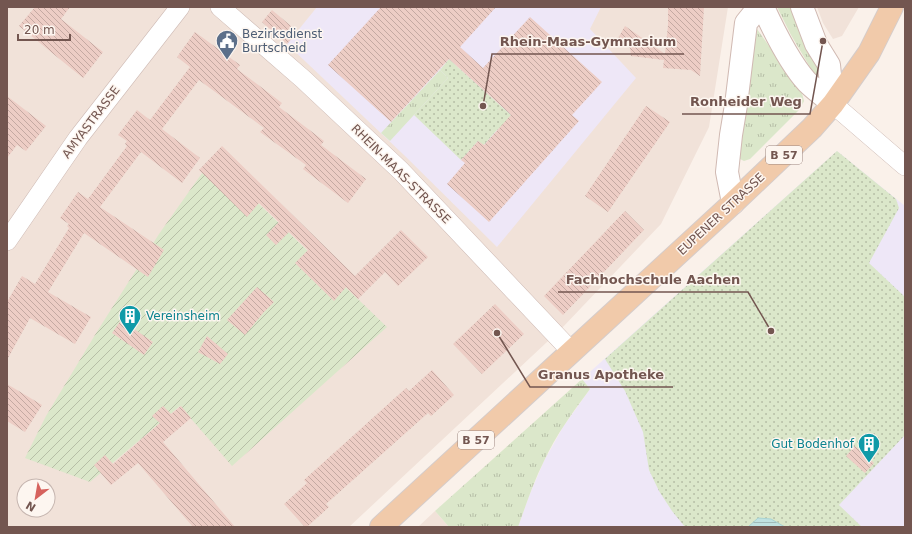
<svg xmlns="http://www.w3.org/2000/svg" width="912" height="534" font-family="'DejaVu Sans',sans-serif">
<defs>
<pattern id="grass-tufts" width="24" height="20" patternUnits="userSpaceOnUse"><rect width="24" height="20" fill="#dbe7ca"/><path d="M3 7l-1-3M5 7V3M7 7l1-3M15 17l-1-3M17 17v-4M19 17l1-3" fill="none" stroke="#b6bea6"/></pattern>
<pattern id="park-dots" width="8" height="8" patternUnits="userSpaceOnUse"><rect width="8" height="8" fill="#dbe7ca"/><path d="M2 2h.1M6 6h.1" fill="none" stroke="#b6bea6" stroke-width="1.8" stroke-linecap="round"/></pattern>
<pattern id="garden-furrows" width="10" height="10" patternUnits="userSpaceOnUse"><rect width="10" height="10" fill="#dbe7ca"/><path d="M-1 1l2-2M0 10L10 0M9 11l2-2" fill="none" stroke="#b6bea6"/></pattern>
<pattern id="water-rules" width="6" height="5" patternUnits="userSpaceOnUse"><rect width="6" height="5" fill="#c0e2e1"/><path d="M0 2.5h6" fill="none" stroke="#a0bab9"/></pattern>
<pattern id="building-back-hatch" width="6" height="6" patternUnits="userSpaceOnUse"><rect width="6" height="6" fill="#edcdc5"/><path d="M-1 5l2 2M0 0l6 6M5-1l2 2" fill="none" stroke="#c4a9a2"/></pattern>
</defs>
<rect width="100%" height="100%" fill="#faf1ea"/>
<path fill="#f1e2d9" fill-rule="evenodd" d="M 7,7 L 728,7 L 709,127 L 661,224 L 562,328 L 349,527 L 7,527 ZM 24,486 L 48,486 L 48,510 L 24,510 Z
M 817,7 L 859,7 L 842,36 L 833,39 L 823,23 Z
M 435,511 L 449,527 L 418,527 Z"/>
<path fill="#eee7f7" d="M 317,7 L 601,7 L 590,29 L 636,78 L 497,247 L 405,156 L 287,44 Z
M 837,151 L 905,206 L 905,527 L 518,527 L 529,496 L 544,461 L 563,427 L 590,389 L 582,379 Z"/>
<path fill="url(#grass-tufts)" d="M 777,7 L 796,7 L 825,78 L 817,79 L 791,35 Z
M 757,29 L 802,93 L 804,101 L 800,109 L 750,159 L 744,161 L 738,158 Z
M 440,70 L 448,78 L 390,141 L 381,133 Z
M 582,379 L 590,389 C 573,412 556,435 544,461 C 533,483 526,505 518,527 L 449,527 L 435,511 Z"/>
<path fill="url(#park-dots)" d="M 449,59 L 513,117 L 496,131 L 483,146 L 478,141 L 461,160 L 414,115 L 448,78 L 440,70 Z
M 837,151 L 896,199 L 899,208 L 869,263 L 905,297 L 905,435 L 839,505 L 862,527 L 685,527 L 672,511 L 659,491 L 649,470 L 643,432 L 625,391 L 605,359 Z"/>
<path fill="url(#garden-furrows)" d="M 212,159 L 387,327 L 232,466 L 180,406 L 90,482 L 25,458 L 46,416 L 98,330 L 159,234 Z"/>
<path fill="url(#water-rules)" stroke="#a8d3d2" d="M 758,518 L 771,519 L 785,527 L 748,527 Z"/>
<path fill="url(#building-back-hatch)" d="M 35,7 L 70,7 L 61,19 L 103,52 L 83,78 L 19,26 Z
M 381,7 L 496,7 L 460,47 L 483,68 L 530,17 L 602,82 L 572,115 L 579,121 L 489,222 L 447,184 L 465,163 L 461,160 L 478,141 L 484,145 L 511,115 L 449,59 L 391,122 L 328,65 Z
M 668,7 L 704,7 L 700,76 L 691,70 L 663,68 L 664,60 L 631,56 L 630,48 L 617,40 L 625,26 L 665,54 L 668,25 Z
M 272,10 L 298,32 L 287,44 L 262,22 Z
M 195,32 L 240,65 L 237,69 L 282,103 L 279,107 L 324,141 L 321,145 L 366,179 L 348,203 L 303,169 L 306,165 L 260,132 L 264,128 L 199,80 L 162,129 L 200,158 L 182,183 L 141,152 L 100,207 L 164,250 L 148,277 L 84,233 L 48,292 L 91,317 L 75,344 L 30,318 L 7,360 L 7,302 L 22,276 L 35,284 L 69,228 L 67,226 L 69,224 L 60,218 L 78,192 L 88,199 L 127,146 L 125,144 L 127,141 L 118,135 L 137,110 L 150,120 L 190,67 L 177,57 Z
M 7,96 L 46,126 L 26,151 L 17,145 L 7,158 Z
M 646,106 L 670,122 L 608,212 L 585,196 Z
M 222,146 L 355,276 L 401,230 L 428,257 L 398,286 L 385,272 L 358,299 L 346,287 L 334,301 L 295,263 L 308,250 L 289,232 L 276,245 L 266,235 L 279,222 L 259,203 L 247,217 L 199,170 Z
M 625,211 L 644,230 L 563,315 L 544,296 Z
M 257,287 L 274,302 L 264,312 L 245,335 L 227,320 Z
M 495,304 L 524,334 L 482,374 L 453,344 Z
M 121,320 L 153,342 L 144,355 L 112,333 Z
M 207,336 L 228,354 L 220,364 L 198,352 Z
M 432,370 L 454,395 L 431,416 L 428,413 L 326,504 L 329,507 L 307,527 L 305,527 L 284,504 L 307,483 L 304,480 L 406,388 L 409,391 Z
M 7,384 L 42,405 L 25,432 L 7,421 Z
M 163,406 L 171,414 L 181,406 L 191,418 L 163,442 L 235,527 L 193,527 L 138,463 L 111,485 L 94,465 L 105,455 L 113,464 L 160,423 L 152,416 Z
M 855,446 L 874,463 L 865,473 L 846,456 Z"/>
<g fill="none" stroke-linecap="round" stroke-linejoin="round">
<g stroke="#cebab4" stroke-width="20">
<path id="street" d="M 220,7 L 303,79 L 401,171 L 572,352
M 833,104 L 905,166
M 7,241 L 78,138 L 180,7"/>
</g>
<g stroke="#d0b9b2" stroke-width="24">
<path id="secondary" d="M 763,7 C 774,31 789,62 807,82 C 815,90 825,97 833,104
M 802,7 L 816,44 L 829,65 L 833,104
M 733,203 L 727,172 L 731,135 L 736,105 L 746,23 L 759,7"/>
</g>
<g stroke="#d5ccca" stroke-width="24">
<path id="primary" d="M 381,527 L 733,203 L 812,128 L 833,104 L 869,53 L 892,7"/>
</g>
<use href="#street" stroke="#fff" stroke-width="19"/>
<use href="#secondary" stroke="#fff" stroke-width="22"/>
<use href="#primary" stroke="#f1caaa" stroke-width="22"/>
</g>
<defs>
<g id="civic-pin" transform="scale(1.15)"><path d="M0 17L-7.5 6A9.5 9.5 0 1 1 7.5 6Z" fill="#5c6f8a" stroke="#fdf6f0"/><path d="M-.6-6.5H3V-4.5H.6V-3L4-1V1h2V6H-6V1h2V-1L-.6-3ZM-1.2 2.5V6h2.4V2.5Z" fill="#fff"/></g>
<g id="building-pin" transform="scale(1.15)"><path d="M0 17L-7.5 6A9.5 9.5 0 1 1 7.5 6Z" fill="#0f9aa8" stroke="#fdf6f0"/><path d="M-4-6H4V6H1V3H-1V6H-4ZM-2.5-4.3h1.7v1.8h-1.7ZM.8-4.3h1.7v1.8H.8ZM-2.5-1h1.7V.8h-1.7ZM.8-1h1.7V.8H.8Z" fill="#fff"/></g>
</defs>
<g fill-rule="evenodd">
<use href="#civic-pin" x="227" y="41"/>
<use href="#building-pin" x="130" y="316"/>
<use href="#building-pin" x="869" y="444"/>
</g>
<g text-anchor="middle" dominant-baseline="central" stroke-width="3" stroke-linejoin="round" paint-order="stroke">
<g fill="#fdf6f0" stroke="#9c8680" stroke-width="1">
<rect x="766" y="146" width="36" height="18" rx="3"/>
<rect x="458" y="431" width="36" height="18" rx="3"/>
</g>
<g font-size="11" font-weight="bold" fill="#735650">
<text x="784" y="155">B 57</text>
<text x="476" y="440">B 57</text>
</g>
<g font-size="12" fill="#4e5e75" stroke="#fdf6f0" text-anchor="start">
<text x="242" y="34">Bezirksdienst<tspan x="242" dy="14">Burtscheid</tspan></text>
</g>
<g font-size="12" fill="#735650" stroke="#fdf6f0">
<text transform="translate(91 122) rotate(-53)">AMYASTRASSE</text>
<text transform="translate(401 174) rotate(45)">RHEIN-MAAS-STRASSE</text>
<text transform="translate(721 214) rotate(-43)">EUPENER STRASSE</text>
</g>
<g font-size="12" fill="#0d838f" stroke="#fdf6f0" text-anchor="start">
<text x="146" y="316">Vereinsheim</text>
<text x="854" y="444" text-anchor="end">Gut Bodenhof</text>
</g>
</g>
<path fill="none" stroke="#735650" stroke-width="1.5" d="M483 106L492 54H684M823 41L810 114H682M771 331L748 292H558M497 333L530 387H673"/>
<g fill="#735650" stroke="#fdf6f0" stroke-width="1.5">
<circle cx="483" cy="106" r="4"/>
<circle cx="823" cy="41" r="4"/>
<circle cx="771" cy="331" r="4"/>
<circle cx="497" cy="333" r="4"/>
</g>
<g font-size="13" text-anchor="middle" font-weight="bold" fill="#735650" stroke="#fdf6f0" stroke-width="3" stroke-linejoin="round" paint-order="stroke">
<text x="588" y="46">Rhein-Maas-Gymnasium</text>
<text x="746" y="106">Ronheider Weg</text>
<text x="653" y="284">Fachhochschule Aachen</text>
<text x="601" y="379">Granus Apotheke</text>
</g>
<rect width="912" height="534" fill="none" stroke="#735650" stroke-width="16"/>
<g transform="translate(36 498) rotate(211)"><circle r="19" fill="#fdf6f0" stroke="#c6b6b0"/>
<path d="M0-3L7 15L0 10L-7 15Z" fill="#d6625d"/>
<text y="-6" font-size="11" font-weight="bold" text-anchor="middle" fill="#735650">N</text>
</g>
<path d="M18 34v6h52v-6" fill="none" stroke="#735650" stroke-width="2"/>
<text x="24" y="34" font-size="12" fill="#735650" stroke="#fdf6f0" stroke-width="3" paint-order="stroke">20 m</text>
</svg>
